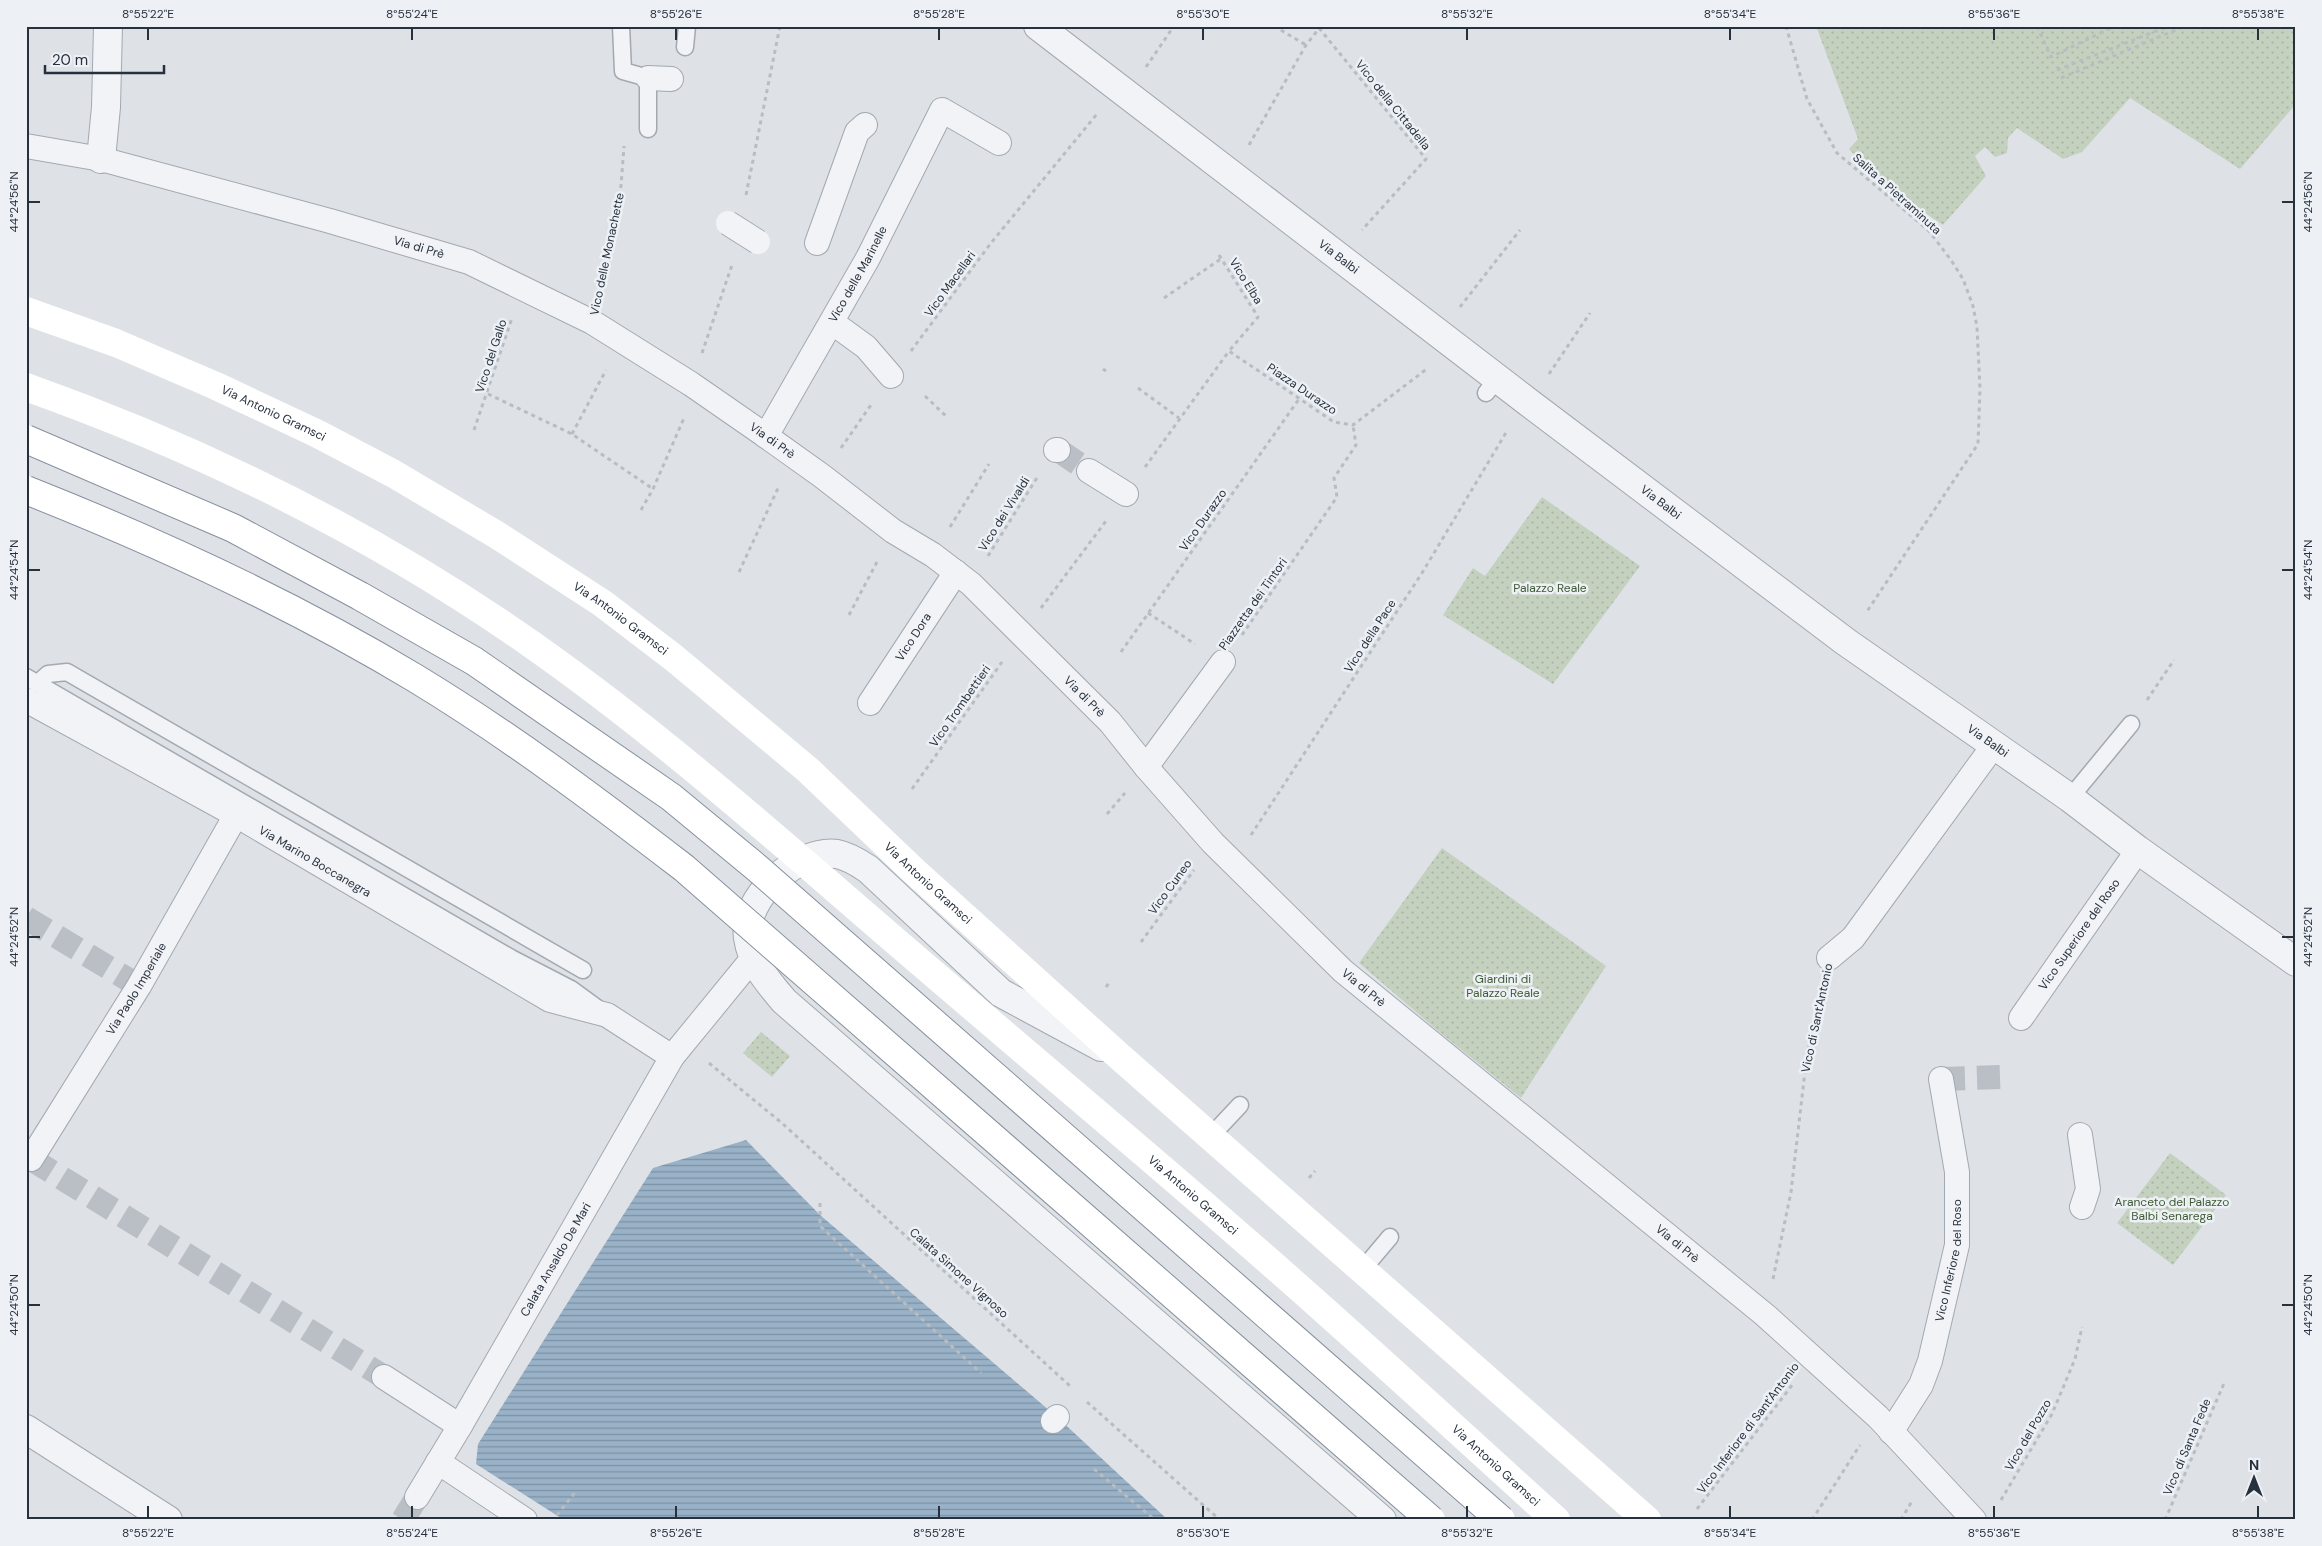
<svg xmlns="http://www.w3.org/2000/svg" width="2322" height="1546" font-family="'DM Sans',sans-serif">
<defs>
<pattern id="green-dots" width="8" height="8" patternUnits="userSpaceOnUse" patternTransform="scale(1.25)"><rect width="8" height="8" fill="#c5d1bf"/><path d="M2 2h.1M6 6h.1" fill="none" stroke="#a9b4a5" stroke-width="1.8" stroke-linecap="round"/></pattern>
<pattern id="water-rules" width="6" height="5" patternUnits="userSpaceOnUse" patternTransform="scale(1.25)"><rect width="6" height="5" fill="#99b2c7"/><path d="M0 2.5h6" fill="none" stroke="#7d91a3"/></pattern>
</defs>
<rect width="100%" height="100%" fill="#dee2e7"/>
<path fill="url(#green-dots)" d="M 1816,26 L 2296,26 L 2296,104 L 2240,169 L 2130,98 L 2082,152 L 2063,159 L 2017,128 L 2008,138 L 2007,153 L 1995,157 L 1985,147 L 1975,156 L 1986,176 L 1943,225 L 1882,184 L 1849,149 L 1858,139 Z
M 1542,497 L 1640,566 L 1553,684 L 1443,615 L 1473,568 L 1485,576 Z
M 1442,848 L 1606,966 L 1521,1098 L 1437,1030 L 1359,963 Z
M 761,1032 L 790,1056 L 772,1077 L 743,1053 Z
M 2170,1153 L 2226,1195 L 2173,1265 L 2117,1223 Z"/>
<path fill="url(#water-rules)" d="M 746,1140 L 820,1215 L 1057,1417 L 1168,1520 L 564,1520 L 476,1464 L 478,1444 L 653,1168 Z"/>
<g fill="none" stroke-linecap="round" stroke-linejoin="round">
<path stroke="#b9bfc5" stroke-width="24" stroke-dasharray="24 12" stroke-linecap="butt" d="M 1058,450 L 1089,471
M 26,918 L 139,986
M 1941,1079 L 2000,1077
M 31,1159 L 384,1377
M 403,1520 L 417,1497"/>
<g stroke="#a3a9b1" stroke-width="19">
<path id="service" d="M 621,26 L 623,71 L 648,78 L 648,129
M 685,47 L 687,26
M 1486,393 L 1497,379
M 26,677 L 511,958 L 571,989 L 597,1008
M 37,684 L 48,674 L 67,672 L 583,970
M 2070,798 L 2131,724
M 1211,1136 L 1240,1105
M 1363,1269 L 1390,1237"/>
</g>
<g stroke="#a3a9b1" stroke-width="26">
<g id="pedestrian">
<path d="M 648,78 L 671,79"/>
<path id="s1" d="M 26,146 L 101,159 L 330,221 L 469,262 L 592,322 L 691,384 L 766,436 L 822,476 L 893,531 L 933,555 L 971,584 L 1110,722 L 1146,767 L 1213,843 L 1343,971 L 1765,1315 L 1878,1417 L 1974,1520"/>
<path d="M 817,243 L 857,132 L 865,125"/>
<path d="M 833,323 L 866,347 L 891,376"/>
<path id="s2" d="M 766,436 L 868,258 L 942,110 L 999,143"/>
<path d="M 1056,450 L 1058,450"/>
<path d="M 1089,471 L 1126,494"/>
<path id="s3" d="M 26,700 L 236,815 L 550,1000 L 607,1015 L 672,1057 L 753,958"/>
<path id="s4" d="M 870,703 L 956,572"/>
<path d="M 1146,767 L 1223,662"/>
<path d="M 1829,958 L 1853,938 L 1994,745"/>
<path id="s5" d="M 2021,1018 L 2138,850"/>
<path d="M 2080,1135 L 2088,1189 L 2082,1207"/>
<path id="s6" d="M 26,1156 L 31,1159 L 139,986 L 236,815"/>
<path d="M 384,1377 L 460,1426"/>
<path d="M 1053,1421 L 1057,1417"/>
<path id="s7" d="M 1891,1432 L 1921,1385 L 1930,1361 L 1957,1245 L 1957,1172 L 1941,1079"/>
<path d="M 438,1462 L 525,1520"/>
<path id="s8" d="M 417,1497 L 460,1426 L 672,1057"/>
</g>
</g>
<g stroke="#a3a9b1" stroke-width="30">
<g id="minor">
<path id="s9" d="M 1038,26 L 1528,402 L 1846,642 L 2070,798 L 2138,850 L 2296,962"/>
<path d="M 101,159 L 106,107 L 108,26"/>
<path d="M 1101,1047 L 1001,993 L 868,869 C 859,863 848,856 837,854 C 798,849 742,897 748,938 C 752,964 768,982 784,1001 L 1382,1520"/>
<path d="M 26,1429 L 168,1520"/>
</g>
</g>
<path stroke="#b8bdc2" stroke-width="3" stroke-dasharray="4 4" stroke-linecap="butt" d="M 1274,26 L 1306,45
M 1786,26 L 1807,99 L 1837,153 L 1929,231 L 1951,260 L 1963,279 L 1973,306 L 1977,327 L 1980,389 L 1978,444 L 1866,613
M 2037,26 L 2051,57 L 2115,26
M 1319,28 L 1426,159 L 1362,230
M 1146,67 L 1174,26
M 2057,70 L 2169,26
M 2061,78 L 2185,26
M 1249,145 L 1306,45 L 1321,26
M 746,195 L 780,26
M 1219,255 L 1258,317 L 1229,351
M 600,290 L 621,186 L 624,146
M 1164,298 L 1222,258
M 1460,307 L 1520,230
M 911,351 L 991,243 L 1097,114
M 702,353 L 732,265
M 1103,369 L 1106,371
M 1549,374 L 1590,313
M 1138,388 L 1179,418
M 488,394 L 572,434 L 653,489
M 925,396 L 947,417
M 474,430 L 512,318
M 572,434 L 606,370
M 841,448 L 873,402
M 1145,467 L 1229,351 L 1334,422 L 1353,425 L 1428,368
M 641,510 L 653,489 L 684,418
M 950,527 L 989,464
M 988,556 L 1038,476
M 739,572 L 779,486
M 1041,608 L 1106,521
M 1148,613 L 1195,644
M 849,615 L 878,560
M 1242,635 L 1337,497 L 1334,478 L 1356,445 L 1353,425
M 1121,652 L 1299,399
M 2147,700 L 2174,660
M 912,789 L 1002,662
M 1107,814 L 1125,793
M 1251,835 L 1422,573 L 1507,431
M 1141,942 L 1194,870
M 1106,987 L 1109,983
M 709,1063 L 783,1124 L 1070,1386
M 1309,1178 L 1315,1171
M 820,1203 L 820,1226 L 981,1373
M 1773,1279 L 1791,1192 L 1807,1054 L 1822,990
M 1087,1402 L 1220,1520
M 1094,1469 L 1155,1520
M 2001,1500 L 2052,1414 L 2075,1359 L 2082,1327
M 1697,1509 L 1793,1384
M 557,1515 L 577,1490
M 1812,1520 L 1860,1445
M 1901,1520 L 1912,1501
M 2165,1520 L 2225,1381"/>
<use href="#service" stroke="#f1f3f6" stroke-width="16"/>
<use href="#pedestrian" stroke="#f1f3f6" stroke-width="24"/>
<use href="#minor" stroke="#f1f3f6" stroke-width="28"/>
<g stroke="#fff" stroke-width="28">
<path id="s10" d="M 26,311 L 116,343 L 216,386 L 318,434 L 394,474 L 497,535 L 602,603 L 674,658 L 808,770 L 915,872 L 1120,1057 L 1647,1520"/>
<path id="s11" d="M 26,387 C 203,450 377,536 531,644 C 678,747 811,870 948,986 C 1048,1072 1149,1156 1248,1243 C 1352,1333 1453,1427 1556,1520"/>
</g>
<g stroke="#a3a9b1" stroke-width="26" stroke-linecap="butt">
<path id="pedestrian-bridge" d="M 728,223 L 758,242"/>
</g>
<g stroke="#86909e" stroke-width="30" stroke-linecap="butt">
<path id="trunk-bridge" d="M 26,439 L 233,528 L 360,596 L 474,661 L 671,797 L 757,868 L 1501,1520
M 26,490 C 160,543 292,604 415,678 C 509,735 597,801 684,868 L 1431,1520"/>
</g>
<use href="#pedestrian-bridge" stroke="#f1f3f6" stroke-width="24"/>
<use href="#trunk-bridge" stroke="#fff" stroke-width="28"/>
</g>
<path fill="none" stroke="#27313e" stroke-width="2" d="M 148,28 L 148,40M 412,28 L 412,40M 676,28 L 676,40M 939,28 L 939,40M 1203,28 L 1203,40M 1467,28 L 1467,40M 1730,28 L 1730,40M 1994,28 L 1994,40M 2258,28 L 2258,40M 28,202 L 40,202M 2282,202 L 2294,202M 28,570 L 40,570M 2282,570 L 2294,570M 28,937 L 40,937M 2282,937 L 2294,937M 28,1305 L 40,1305M 2282,1305 L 2294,1305M 148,1506 L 148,1518M 412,1506 L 412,1518M 676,1506 L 676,1518M 939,1506 L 939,1518M 1203,1506 L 1203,1518M 1467,1506 L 1467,1518M 1730,1506 L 1730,1518M 1994,1506 L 1994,1518M 2258,1506 L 2258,1518"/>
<g text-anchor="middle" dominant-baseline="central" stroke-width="5" stroke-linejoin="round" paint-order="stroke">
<g font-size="12" fill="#27313e" stroke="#edf1f5">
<text transform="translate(1393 105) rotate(51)">Vico della Cittadella</text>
<text transform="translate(1897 194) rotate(42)">Salita a Pietraminuta</text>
<text stroke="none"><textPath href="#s1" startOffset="406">Via di Prè</textPath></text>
<text transform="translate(607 254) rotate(-78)">Vico delle Monachette</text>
<text stroke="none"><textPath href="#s9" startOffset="379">Via Balbi</textPath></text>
<text stroke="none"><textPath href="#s2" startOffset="186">Vico delle Marinelle</textPath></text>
<text transform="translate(1246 281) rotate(58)">Vico Elba</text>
<text transform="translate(950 284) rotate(-54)">Vico Macellari</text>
<text transform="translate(491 356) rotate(-72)">Vico del Gallo</text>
<text transform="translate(1302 389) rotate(34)">Piazza Durazzo</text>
<text stroke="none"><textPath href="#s10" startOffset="268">Via Antonio Gramsci</textPath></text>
<text stroke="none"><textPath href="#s1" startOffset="811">Via di Prè</textPath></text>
<text stroke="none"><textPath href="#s9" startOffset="784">Via Balbi</textPath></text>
<text transform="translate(1004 514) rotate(-58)">Vico dei Vivaldi</text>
<text transform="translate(1203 520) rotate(-55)">Vico Durazzo</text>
<text transform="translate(1253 604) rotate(-55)">Piazzetta dei Tintori</text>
<text stroke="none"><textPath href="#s10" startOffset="672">Via Antonio Gramsci</textPath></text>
<text transform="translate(1370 636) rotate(-57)">Vico della Pace</text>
<text stroke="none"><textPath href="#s4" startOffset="79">Vico Dora</textPath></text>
<text stroke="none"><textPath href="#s1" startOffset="1216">Via di Prè</textPath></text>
<text transform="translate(960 706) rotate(-55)">Vico Trombettieri</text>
<text stroke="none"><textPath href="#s9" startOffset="1189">Via Balbi</textPath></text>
<text stroke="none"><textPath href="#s3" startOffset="331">Via Marino Boccanegra</textPath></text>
<text stroke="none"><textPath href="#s10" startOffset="1078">Via Antonio Gramsci</textPath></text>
<text transform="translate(1170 887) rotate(-54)">Vico Cuneo</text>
<text stroke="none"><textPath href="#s5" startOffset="102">Vico Superiore del Roso</textPath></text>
<text stroke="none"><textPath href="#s6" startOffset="206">Via Paolo Imperiale</textPath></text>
<text stroke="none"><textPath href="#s1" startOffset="1620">Via di Prè</textPath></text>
<text transform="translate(1817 1018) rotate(-78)">Vico di Sant'Antonio</text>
<text stroke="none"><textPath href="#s11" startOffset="1430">Via Antonio Gramsci</textPath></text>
<text stroke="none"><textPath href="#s1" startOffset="2025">Via di Prè</textPath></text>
<text stroke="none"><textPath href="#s8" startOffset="275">Calata Ansaldo De Mari</textPath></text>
<text stroke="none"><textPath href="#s7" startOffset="184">Vico Inferiore del Roso</textPath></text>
<text transform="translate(959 1273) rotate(42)">Calata Simone Vignoso</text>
<text transform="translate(1748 1428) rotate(-53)">Vico Inferiore di Sant'Antonio</text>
<text transform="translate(2028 1435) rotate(-60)">Vico del Pozzo</text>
<text transform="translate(2187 1447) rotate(-67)">Vico di Santa Fede</text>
<text stroke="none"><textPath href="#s11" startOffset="1836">Via Antonio Gramsci</textPath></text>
</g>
<g font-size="12" fill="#3e5a35" stroke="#edf1f5">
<text x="1550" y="588">Palazzo Reale</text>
<text x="1503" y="979">Giardini di<tspan x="1503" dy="14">Palazzo Reale</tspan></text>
<text x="2172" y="1202">Aranceto del Palazzo<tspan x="2172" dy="14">Balbi Senarega</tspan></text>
</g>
</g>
<rect width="2322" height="1546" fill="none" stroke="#edf1f5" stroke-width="55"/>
<g transform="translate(2254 1478)" stroke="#edf1f5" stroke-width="4" paint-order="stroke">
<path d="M0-4L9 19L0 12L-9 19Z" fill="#27313e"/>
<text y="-8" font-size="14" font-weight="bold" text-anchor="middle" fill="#27313e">N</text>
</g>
<path d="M45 65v8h119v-8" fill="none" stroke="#27313e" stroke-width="2.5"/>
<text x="52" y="65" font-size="15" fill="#27313e" stroke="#edf1f5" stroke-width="4" paint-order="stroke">20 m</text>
<rect x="28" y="28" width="2266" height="1490" fill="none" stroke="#27313e" stroke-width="2"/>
<g font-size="12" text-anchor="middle" fill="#27313e">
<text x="148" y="18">8°55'22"E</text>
<text x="412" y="18">8°55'24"E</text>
<text x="676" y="18">8°55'26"E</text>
<text x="939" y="18">8°55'28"E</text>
<text x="1203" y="18">8°55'30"E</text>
<text x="1467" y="18">8°55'32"E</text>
<text x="1730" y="18">8°55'34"E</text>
<text x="1994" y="18">8°55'36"E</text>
<text x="2258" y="18">8°55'38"E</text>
<text transform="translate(14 202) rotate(-90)" y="4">44°24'56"N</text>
<text transform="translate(2308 202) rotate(-90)" y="4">44°24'56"N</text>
<text transform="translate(14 570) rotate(-90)" y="4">44°24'54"N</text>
<text transform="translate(2308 570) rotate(-90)" y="4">44°24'54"N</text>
<text transform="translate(14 937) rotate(-90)" y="4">44°24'52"N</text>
<text transform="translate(2308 937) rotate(-90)" y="4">44°24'52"N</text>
<text transform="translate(14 1305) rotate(-90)" y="4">44°24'50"N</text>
<text transform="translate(2308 1305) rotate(-90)" y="4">44°24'50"N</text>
<text x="148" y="1537">8°55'22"E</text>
<text x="412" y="1537">8°55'24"E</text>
<text x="676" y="1537">8°55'26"E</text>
<text x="939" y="1537">8°55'28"E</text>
<text x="1203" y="1537">8°55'30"E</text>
<text x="1467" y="1537">8°55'32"E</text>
<text x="1730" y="1537">8°55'34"E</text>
<text x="1994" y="1537">8°55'36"E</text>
<text x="2258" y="1537">8°55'38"E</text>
</g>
</svg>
